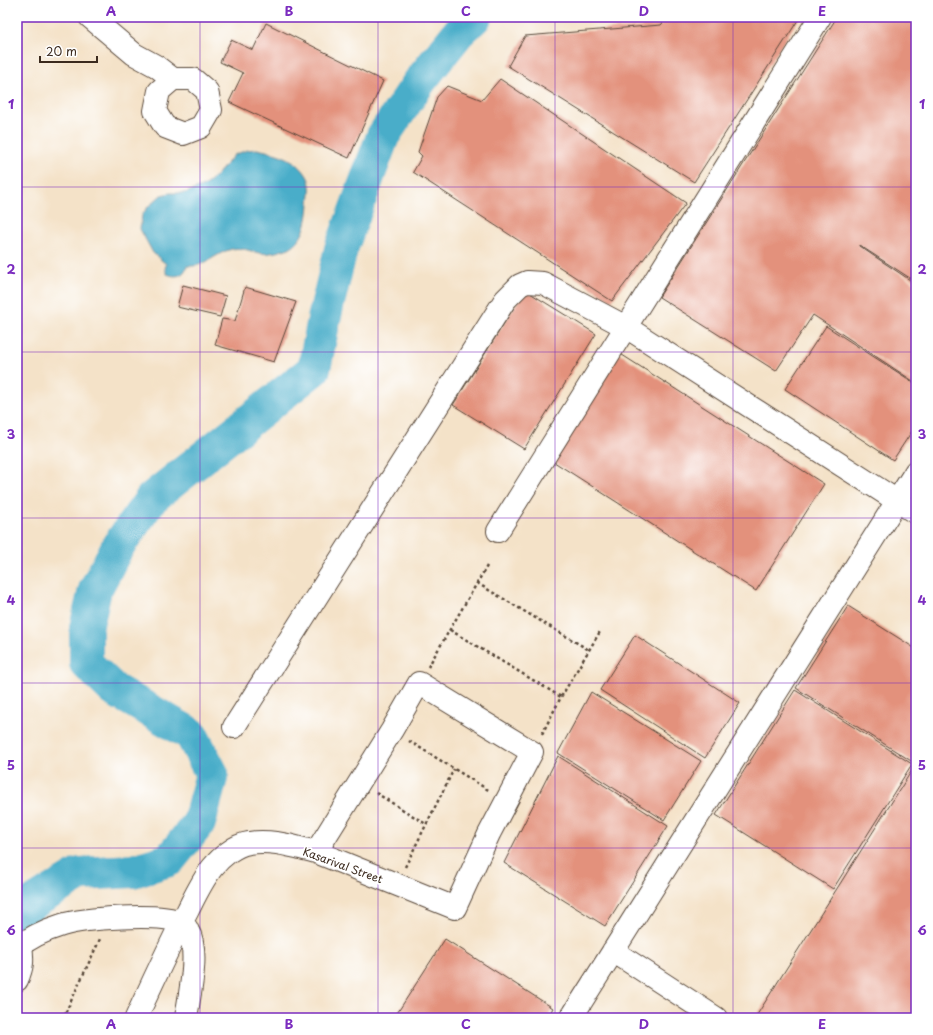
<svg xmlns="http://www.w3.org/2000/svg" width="933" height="1035" font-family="'Playpen Sans',sans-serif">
<rect width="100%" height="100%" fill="#fff"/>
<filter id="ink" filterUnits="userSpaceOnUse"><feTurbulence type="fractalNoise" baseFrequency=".025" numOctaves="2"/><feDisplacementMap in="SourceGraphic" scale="8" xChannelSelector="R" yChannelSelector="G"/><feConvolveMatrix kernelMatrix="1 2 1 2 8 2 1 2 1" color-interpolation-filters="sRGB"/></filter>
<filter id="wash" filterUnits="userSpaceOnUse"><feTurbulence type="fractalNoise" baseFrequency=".012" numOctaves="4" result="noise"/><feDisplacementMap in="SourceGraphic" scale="16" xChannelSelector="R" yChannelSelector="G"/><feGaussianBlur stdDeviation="0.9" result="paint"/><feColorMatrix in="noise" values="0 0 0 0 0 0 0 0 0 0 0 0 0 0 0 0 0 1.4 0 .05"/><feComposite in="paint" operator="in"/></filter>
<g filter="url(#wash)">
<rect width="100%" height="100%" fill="#f4e2c8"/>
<path fill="#49adc9" stroke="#426c74" d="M 257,149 C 275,153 296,157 307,176 C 312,184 310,194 309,203 C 308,219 305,240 289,248 C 281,251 267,255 259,253 C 251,251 240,247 232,249 C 215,253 205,268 187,266 C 184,276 176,278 167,274 L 165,269 L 166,264 L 153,253 L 140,229 L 142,215 L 147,208 L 161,195 L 170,193 L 185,193 L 204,186 L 217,175 L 234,155 L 247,150 Z"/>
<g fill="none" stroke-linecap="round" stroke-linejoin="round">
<path stroke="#49adc9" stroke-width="34" d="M 17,914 L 39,899 L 80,874 L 133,871 L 169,860 L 199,823 L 212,774 L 191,734 L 114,690 L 86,663 L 86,628 L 95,590 L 118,546 L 152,498 L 314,369 L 324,319 L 341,249 L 383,136 L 420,81 L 459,32 L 475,17"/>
</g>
<g id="blocks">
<path fill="#e3917c" d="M 668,17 L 800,17 L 694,182 L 508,66 L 525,36 L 661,25 Z
M 837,17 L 916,17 L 916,282 L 859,245 L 859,246 L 916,284 L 916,383 L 813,315 L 776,371 L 659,297 Z
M 266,23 L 383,81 L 349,158 L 229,102 L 243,73 L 220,62 L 231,40 L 253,50 Z
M 500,79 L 686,203 L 612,301 L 413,172 L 422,156 L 418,152 L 437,97 L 447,86 L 482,100 Z
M 183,285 L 226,296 L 220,317 L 177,307 Z
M 245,287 L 296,302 L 274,362 L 215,345 L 222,319 L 235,321 Z
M 525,290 L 596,334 L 524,449 L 453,405 Z
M 826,326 L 916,384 L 916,425 L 893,460 L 785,389 Z
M 619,353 L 824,484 L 756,591 L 551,460 Z
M 848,606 L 916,649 L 916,764 L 796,688 Z
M 635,635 L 740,703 L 705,758 L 600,690 Z
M 795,690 L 912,764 L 833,889 L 716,815 Z
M 591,692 L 701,761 L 664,820 L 558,753 Z
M 558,756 L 668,826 L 605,926 L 504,863 Z
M 914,767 L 916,768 L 916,1017 L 915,1018 L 755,1018 Z
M 445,939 L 553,1008 L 547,1018 L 394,1018 Z"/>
</g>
</g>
<g filter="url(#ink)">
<use href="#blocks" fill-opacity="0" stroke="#574638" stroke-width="1"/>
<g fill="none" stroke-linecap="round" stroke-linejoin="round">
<g stroke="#574638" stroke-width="24">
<path id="minor" d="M 90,17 L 134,54 L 156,66 L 173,79 L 193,79 L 207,91 L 211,110 L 201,127 L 183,134 L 165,127 L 155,111 L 159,91 L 173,79
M 498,531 L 820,17
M 234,727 L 505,300 L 520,285 L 527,282 L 543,283 L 626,327 L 916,513
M 17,948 C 30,937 46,930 62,925 C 84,918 160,913 180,922 C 183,924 187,928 188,931 C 200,950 189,997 186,1018
M 613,951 L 716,1018
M 17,980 C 23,966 23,960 21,945
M 136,1018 C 153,982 169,946 188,910 C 195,896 202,881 212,868 C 221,857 235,845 249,843 C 271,839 295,847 316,852 L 455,908 L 489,834 L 532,752 L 419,683 L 392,730 L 316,852
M 571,1018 L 916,471"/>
</g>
<path stroke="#574638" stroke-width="2.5" stroke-dasharray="3 3" stroke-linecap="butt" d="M 477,583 L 589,650
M 450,630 L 561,697
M 428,667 L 487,566
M 542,734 L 561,697 L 601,630
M 409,741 L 490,791
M 376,793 L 426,824
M 405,867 L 454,769
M 63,1018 L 100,939"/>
<use href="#minor" stroke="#fff" stroke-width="22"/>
</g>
</g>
<path fill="none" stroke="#7b2cbf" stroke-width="1" stroke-opacity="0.55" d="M 200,17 L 200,1018M 378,17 L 378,1018M 555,17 L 555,1018M 733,17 L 733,1018M 17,187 L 916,187M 17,352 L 916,352M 17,518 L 916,518M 17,683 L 916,683M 17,848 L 916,848"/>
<g text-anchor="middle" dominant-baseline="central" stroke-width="3.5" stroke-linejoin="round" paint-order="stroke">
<g font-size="11" fill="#3b2a1e" stroke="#fff">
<text transform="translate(343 865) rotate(20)">Kasarival Street</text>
</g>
</g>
<rect width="933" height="1035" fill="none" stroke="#fff" stroke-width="44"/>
<path d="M40 56v6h57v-6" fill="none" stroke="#3b2a1e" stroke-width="2"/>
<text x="46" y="56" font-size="12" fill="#3b2a1e" stroke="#ffffff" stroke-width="3" paint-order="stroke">20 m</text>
<rect x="22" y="22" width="889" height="991" fill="none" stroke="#7b2cbf" stroke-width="1.5"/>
<g font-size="13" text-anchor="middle" font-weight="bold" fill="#7b2cbf">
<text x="111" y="16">A</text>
<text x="289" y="16">B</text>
<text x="466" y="16">C</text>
<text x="644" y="16">D</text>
<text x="822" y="16">E</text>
<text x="11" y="109">1</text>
<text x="922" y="109">1</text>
<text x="11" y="274">2</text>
<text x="922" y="274">2</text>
<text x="11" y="439">3</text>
<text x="922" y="439">3</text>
<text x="11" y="605">4</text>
<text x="922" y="605">4</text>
<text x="11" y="770">5</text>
<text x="922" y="770">5</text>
<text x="11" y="935">6</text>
<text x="922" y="935">6</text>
<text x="111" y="1029">A</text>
<text x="289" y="1029">B</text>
<text x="466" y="1029">C</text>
<text x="644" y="1029">D</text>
<text x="822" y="1029">E</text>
</g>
</svg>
